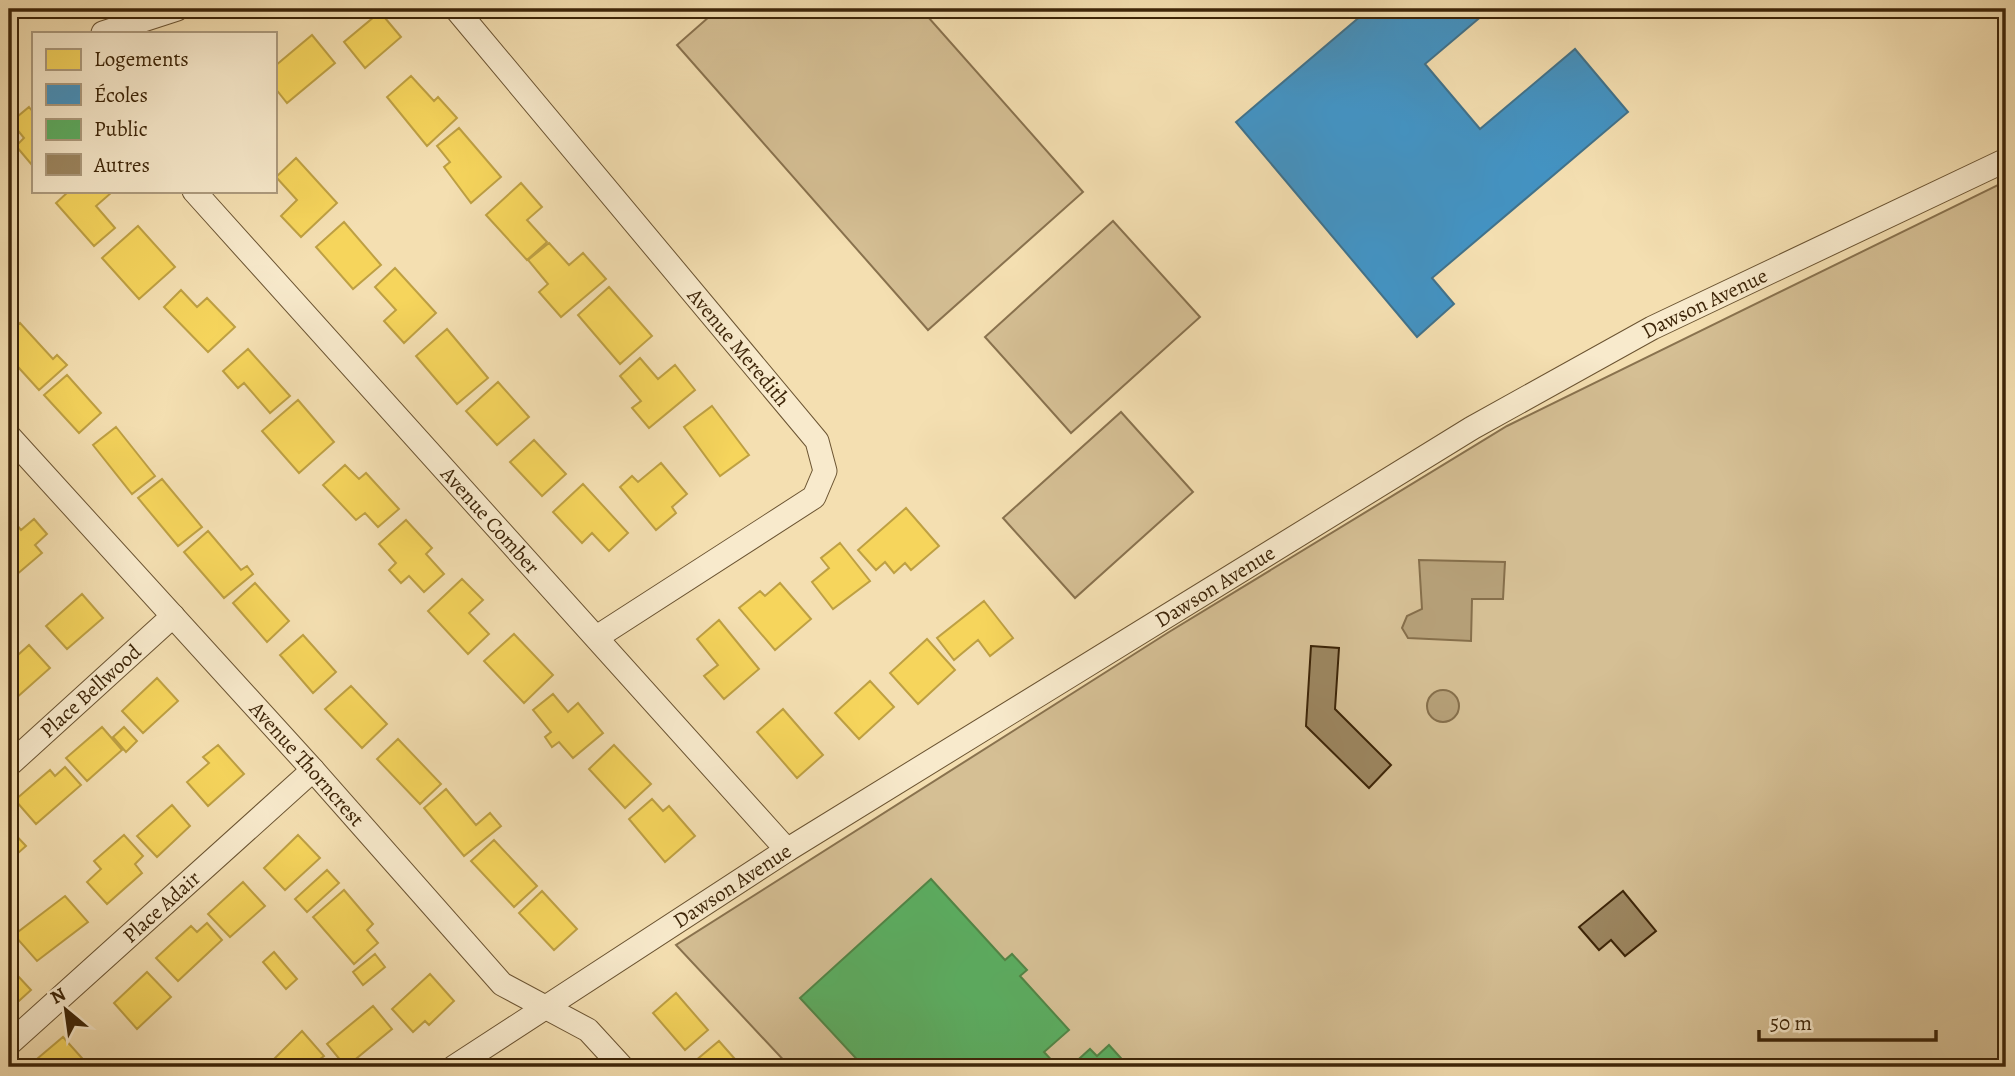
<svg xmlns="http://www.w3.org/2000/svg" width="2015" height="1076" font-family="Alegreya,serif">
<rect width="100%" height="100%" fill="#f4dfb1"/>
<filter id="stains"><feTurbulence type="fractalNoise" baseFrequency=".00286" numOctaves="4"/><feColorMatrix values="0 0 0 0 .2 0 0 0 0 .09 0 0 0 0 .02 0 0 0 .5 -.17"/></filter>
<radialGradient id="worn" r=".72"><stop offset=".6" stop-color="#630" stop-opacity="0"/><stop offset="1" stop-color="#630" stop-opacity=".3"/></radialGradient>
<path fill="#d5bf94" stroke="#89724e" stroke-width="2" d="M 718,9 L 921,9 L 1083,192 L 928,330 L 677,45 Z
M 2006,181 L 2006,1067 L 790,1067 L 676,945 L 1169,632 L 1507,426 Z
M 1113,221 L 1200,317 L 1071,433 L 985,337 Z
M 1121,412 L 1193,492 L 1075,598 L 1003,518 Z"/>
<path fill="#b6a078" stroke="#866f4b" stroke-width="2" d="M 1419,560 L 1505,562 L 1503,599 L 1472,599 L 1471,641 L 1408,638 L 1402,628 L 1407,616 L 1422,609 Z
M1427 706a16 16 0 1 1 32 0a16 16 0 1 1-32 0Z"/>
<path fill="#f6d55c" stroke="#bea043" stroke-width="2" d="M 380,12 L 401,37 L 365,68 L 344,42 Z
M 312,35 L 335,63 L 287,103 L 275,88 L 275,66 Z
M 411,76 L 434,101 L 438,97 L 457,118 L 427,146 L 387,97 Z
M 29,107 L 33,112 L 32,165 L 16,146 L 24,138 L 11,122 Z
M 459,128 L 501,177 L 471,203 L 444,167 L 450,162 L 437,146 Z
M 296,158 L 337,203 L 301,237 L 281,216 L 297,200 L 276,177 Z
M 521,183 L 542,207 L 527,220 L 547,242 L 527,260 L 486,215 Z
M 69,191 L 111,193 L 96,206 L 115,228 L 94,246 L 56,203 Z
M 344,222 L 381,265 L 353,289 L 316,247 Z
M 138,226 L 175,267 L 139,299 L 102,258 Z
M 549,243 L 569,265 L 583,253 L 606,279 L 561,317 L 539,292 L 548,284 L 528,260 Z
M 395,268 L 436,313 L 404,343 L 384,321 L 396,310 L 375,287 Z
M 609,287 L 652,336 L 620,364 L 578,315 Z
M 181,290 L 197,307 L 207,298 L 235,327 L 208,352 L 164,307 Z
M 20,323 L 53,359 L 57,355 L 67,365 L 39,390 L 9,357 L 9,333 Z
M 447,329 L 488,378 L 457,404 L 416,356 Z
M 248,349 L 290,396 L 270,413 L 244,383 L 238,388 L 223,371 Z
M 640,358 L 658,379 L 675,365 L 695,390 L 649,428 L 632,408 L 641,401 L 620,376 Z
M 67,375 L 101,413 L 79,433 L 44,395 Z
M 498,382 L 529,417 L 497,445 L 466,411 Z
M 298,400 L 334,442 L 299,473 L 262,431 Z
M 712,406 L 749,455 L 720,476 L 684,427 Z
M 116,427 L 155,476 L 132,494 L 93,445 Z
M 534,440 L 566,474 L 542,496 L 510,462 Z
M 661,463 L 687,494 L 672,507 L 676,513 L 656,530 L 620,487 L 632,476 L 638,482 Z
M 345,465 L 359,479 L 366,473 L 399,509 L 378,527 L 365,513 L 356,520 L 323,485 Z
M 162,479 L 202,527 L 178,546 L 138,498 Z
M 583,484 L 628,533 L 609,551 L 592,533 L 582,543 L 553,512 Z
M 906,508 L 939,546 L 911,570 L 905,563 L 894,573 L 885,562 L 876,570 L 858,550 Z
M 34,519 L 47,534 L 35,545 L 42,553 L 9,581 L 9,530 L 16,524 L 21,530 Z
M 406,520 L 432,548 L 426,554 L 444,574 L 424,592 L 409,576 L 401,583 L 389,570 L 396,563 L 379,544 Z
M 208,531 L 241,570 L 247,566 L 253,574 L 224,598 L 184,552 Z
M 840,543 L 870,581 L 833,609 L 812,582 L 829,568 L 821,558 Z
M 462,579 L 483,600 L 469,613 L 489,634 L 468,654 L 428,611 Z
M 255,583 L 289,621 L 267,642 L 233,603 Z
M 780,583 L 811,619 L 775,650 L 739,608 L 760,591 L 765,596 Z
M 82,594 L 103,618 L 67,649 L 46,626 Z
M 984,601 L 1013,638 L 990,656 L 978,640 L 954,660 L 937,638 Z
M 719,620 L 759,669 L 724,699 L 704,676 L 718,665 L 697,639 Z
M 514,634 L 553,675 L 524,703 L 484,661 Z
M 303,635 L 336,672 L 313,693 L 280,655 Z
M 927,639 L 955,670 L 918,704 L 890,673 Z
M 29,645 L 50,668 L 15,699 L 9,692 L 9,663 Z
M 157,678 L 178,701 L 143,733 L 122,711 Z
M 870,681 L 894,707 L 859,739 L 835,713 Z
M 351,686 L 387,724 L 362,748 L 325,709 Z
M 553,694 L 568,712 L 578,703 L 603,733 L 573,758 L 559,742 L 552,747 L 545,737 L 551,732 L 533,710 Z
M 783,709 L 823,755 L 797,778 L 757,732 Z
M 102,727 L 122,750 L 87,781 L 66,758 Z
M 124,727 L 137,741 L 126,752 L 113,737 Z
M 398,739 L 441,784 L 420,804 L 377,759 Z
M 218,745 L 244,774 L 208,806 L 187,782 L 209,763 L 203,757 Z
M 614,745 L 651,784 L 625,808 L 589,769 Z
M 65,767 L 81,785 L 36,824 L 15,800 L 50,770 L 55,776 Z
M 446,789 L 476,825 L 490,813 L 501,826 L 464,856 L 424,808 Z
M 652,799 L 663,811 L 669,806 L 695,836 L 665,862 L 629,819 Z
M 172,805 L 190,826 L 157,857 L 137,836 Z
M 9,811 L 17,820 L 9,828 L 26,846 L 9,861 Z
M 124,835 L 143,856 L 135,864 L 142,873 L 107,904 L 87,882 L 101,869 L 94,861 Z
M 298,835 L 320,858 L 285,890 L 264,868 Z
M 494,840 L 537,886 L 514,907 L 471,861 Z
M 327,870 L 339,883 L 307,912 L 295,899 Z
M 243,882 L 265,906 L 230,937 L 208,914 Z
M 344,890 L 373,924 L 367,930 L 378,943 L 354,964 L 313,917 Z
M 542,891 L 577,929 L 554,950 L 519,913 Z
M 65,896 L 88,922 L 37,961 L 14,935 Z
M 207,923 L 222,940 L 178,981 L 156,958 L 191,926 L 197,932 Z
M 274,952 L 297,979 L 286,989 L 263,962 Z
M 375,954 L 385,967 L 363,985 L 353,972 Z
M 147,972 L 171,997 L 137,1029 L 114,1003 Z
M 430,974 L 454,1001 L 429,1025 L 425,1021 L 413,1032 L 392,1009 Z
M 17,975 L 31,990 L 9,1010 L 9,983 Z
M 676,993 L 708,1030 L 685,1050 L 653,1013 Z
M 373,1006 L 392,1029 L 346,1067 L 327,1044 Z
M 302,1031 L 324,1056 L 315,1063 L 318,1067 L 266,1067 Z
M 63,1037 L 90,1067 L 46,1067 L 38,1058 Z
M 719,1041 L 742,1067 L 701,1067 L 695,1061 Z"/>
<path fill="#4393c3" stroke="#41728b" stroke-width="2" d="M 1369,9 L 1490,9 L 1425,64 L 1480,129 L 1575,49 L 1628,112 L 1432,278 L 1454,304 L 1417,337 L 1236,122 Z"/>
<path fill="#5aae61" stroke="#518546" stroke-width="2" d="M 931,879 L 1005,960 L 1012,954 L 1027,970 L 1020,976 L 1069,1030 L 1044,1052 L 1058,1067 L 864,1067 L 800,998 Z
M 1109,1045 L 1129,1067 L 1070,1067 L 1090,1049 L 1097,1056 Z"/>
<path fill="#9c8660" stroke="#3d2508" stroke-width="2" d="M 1311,646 L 1339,648 L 1335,709 L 1391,765 L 1369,788 L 1306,726 Z
M 1623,891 L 1656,931 L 1625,956 L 1611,940 L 1599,950 L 1579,927 Z"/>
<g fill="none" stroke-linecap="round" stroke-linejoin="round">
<g stroke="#6b5432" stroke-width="25">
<g id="street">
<path id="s1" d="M 456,9 L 817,441 L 825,471 L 814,497 L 597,637"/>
<path d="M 103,33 L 177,9"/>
<path id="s2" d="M 194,191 L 787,850"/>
<path id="s3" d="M 9,436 L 313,770 L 502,984 L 588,1030 L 622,1067"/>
<path id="s4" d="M 9,765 L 173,616"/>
<path id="s5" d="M 9,1044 L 313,770"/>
<path id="s6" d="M 454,1067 L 787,850 L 1472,428 L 1652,328 L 2006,160"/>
</g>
</g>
<use href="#street" stroke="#f8eacc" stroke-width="23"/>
</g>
<g text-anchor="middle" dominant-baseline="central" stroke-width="7" stroke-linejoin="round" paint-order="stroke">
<g font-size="21" fill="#3d2508" stroke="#f8eacc">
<text stroke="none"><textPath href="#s6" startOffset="1466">Dawson Avenue</textPath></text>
<text stroke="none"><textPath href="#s1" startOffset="441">Avenue Meredith</textPath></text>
<text stroke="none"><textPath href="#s2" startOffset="443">Avenue Comber</textPath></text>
<text stroke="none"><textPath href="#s6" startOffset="900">Dawson Avenue</textPath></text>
<text stroke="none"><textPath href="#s4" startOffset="110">Place Bellwood</textPath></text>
<text stroke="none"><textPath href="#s3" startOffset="443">Avenue Thorncrest</textPath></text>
<text stroke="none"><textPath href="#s6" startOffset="332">Dawson Avenue</textPath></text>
<text stroke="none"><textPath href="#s5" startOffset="205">Place Adair</textPath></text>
</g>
</g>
<rect width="2015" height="1076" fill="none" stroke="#f4dfb1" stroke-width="35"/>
<rect x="10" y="10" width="1994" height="1055" fill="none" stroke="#3d2508" stroke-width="3.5"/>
<rect x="18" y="18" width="1980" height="1041" fill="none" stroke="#3d2508" stroke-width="2"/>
<rect x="32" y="32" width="245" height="161" fill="#f8eacc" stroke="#ad9b7e" stroke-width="2"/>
<rect x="46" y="49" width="35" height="21" fill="#f6d55c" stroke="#ad9b7e" stroke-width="2"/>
<text x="94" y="66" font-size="21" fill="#3d2508">Logements</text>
<rect x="46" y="84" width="35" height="21" fill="#4393c3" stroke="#ad9b7e" stroke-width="2"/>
<text x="94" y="102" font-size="21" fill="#3d2508">Écoles</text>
<rect x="46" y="119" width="35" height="21" fill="#5aae61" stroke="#ad9b7e" stroke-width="2"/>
<text x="94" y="136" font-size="21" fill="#3d2508">Public</text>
<rect x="46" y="154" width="35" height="21" fill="#9c8660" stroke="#ad9b7e" stroke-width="2"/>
<text x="94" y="172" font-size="21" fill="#3d2508">Autres</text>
<g transform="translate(66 1010) rotate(331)" stroke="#f8eacc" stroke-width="5" paint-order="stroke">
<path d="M0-5L12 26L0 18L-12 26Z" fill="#3d2508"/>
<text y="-10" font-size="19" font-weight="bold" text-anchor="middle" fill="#3d2508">N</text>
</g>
<path d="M1759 1030v10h177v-10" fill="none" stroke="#3d2508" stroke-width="3.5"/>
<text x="1770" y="1030" font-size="21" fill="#3d2508" stroke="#f8eacc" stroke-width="5" paint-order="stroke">50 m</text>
<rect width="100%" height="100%" filter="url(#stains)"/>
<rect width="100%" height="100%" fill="url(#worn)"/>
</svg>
